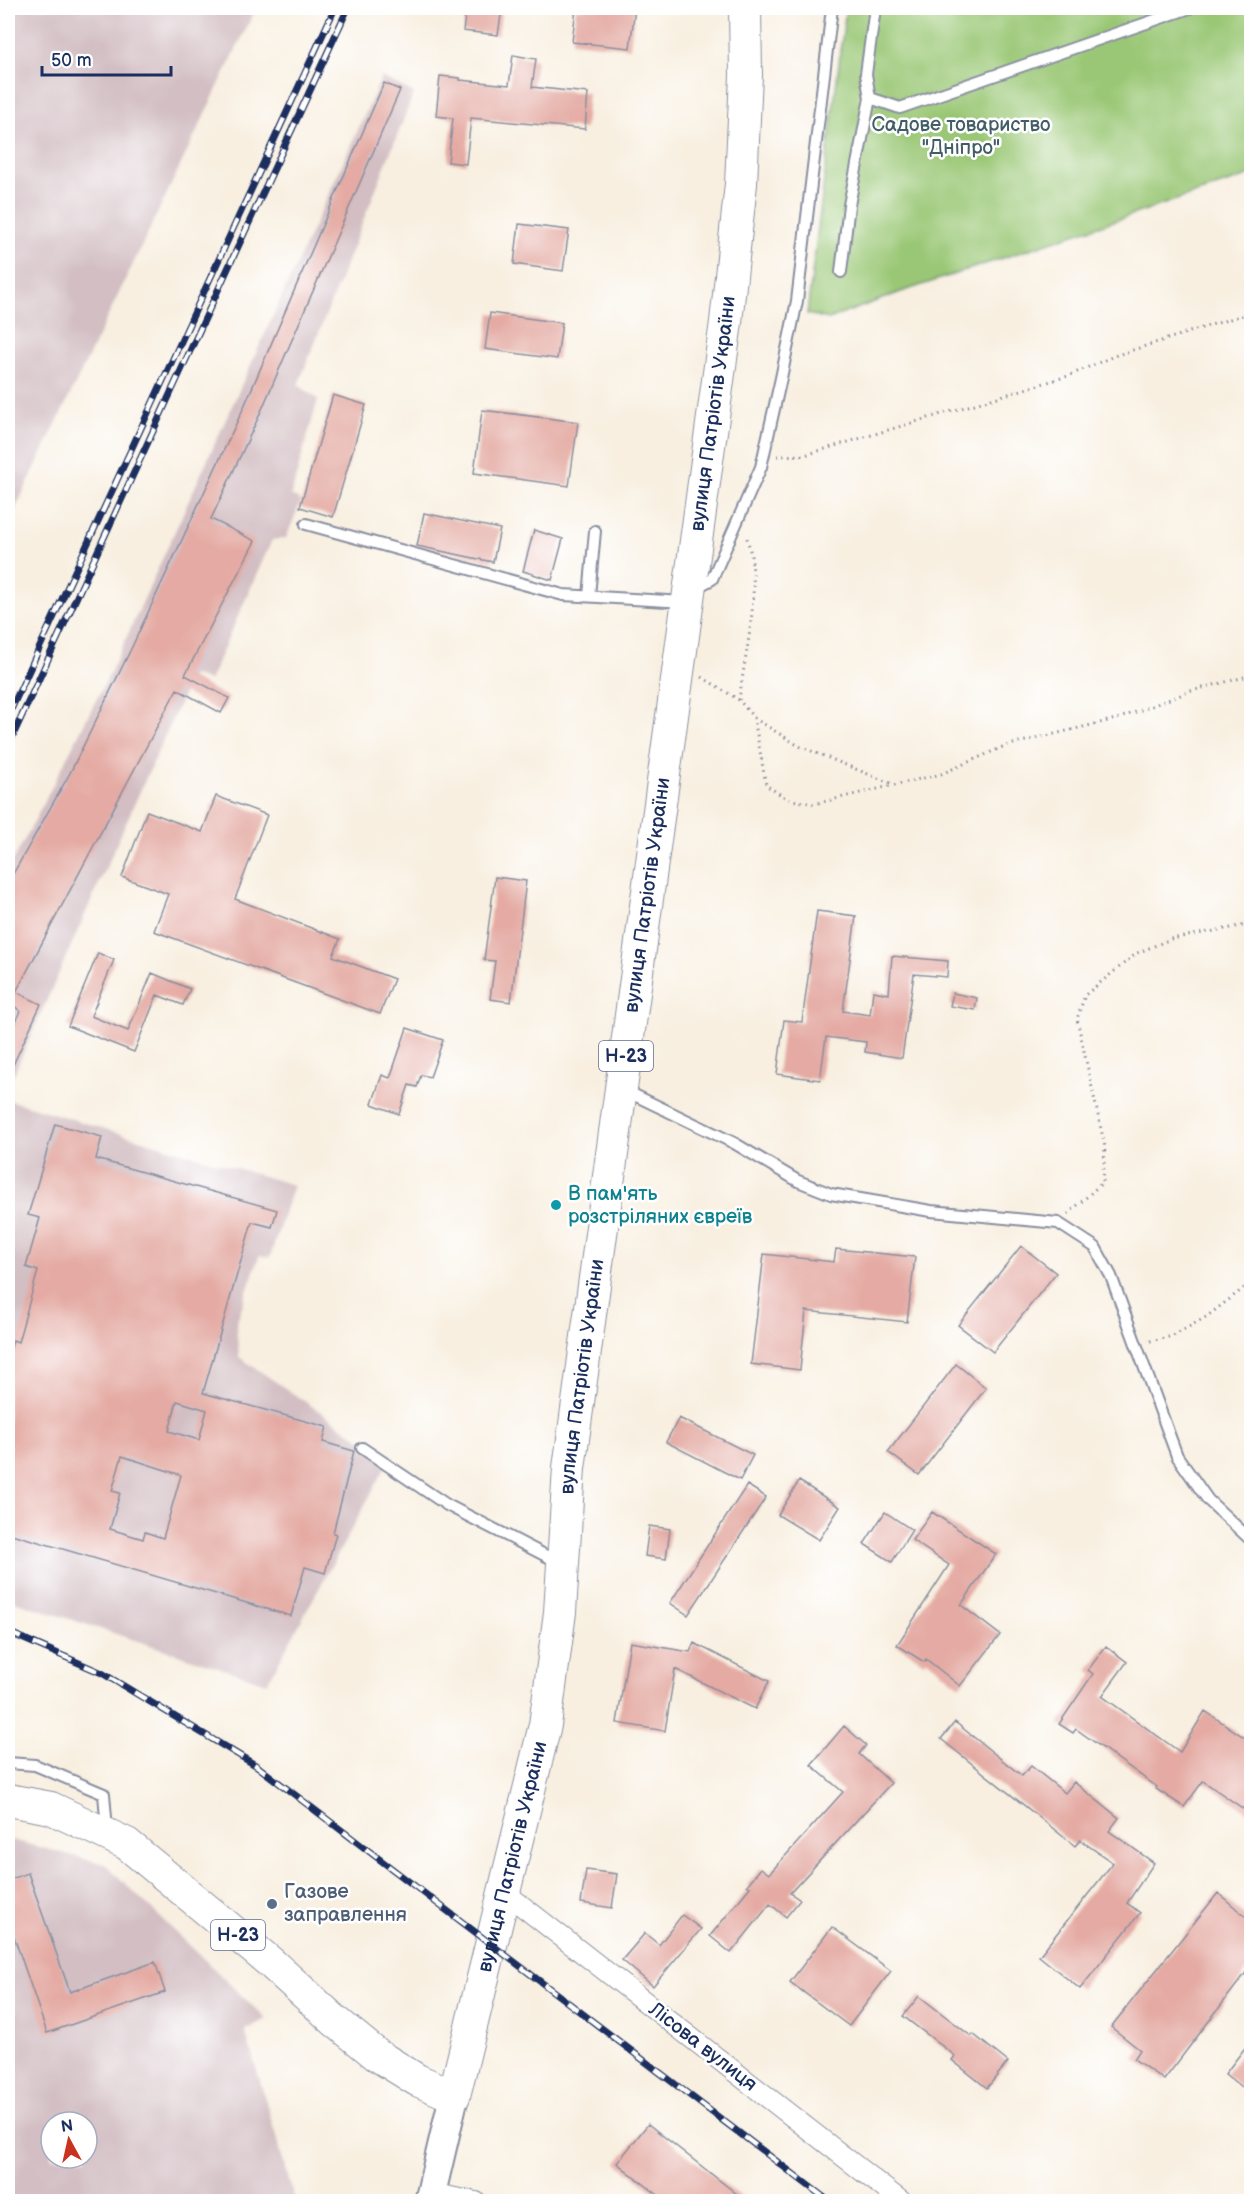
<svg xmlns="http://www.w3.org/2000/svg" width="1259" height="2209" font-family="'Balsamiq Sans',sans-serif">
<rect width="100%" height="100%" fill="#fff"/>
<filter id="ink" filterUnits="userSpaceOnUse"><feTurbulence type="fractalNoise" baseFrequency=".0167" numOctaves="2"/><feDisplacementMap in="SourceGraphic" scale="12" xChannelSelector="R" yChannelSelector="G"/><feConvolveMatrix kernelMatrix="1 2 1 2 8 2 1 2 1" color-interpolation-filters="sRGB"/></filter>
<filter id="wash" filterUnits="userSpaceOnUse"><feTurbulence type="fractalNoise" baseFrequency=".008" numOctaves="4" result="noise"/><feDisplacementMap in="SourceGraphic" scale="24" xChannelSelector="R" yChannelSelector="G"/><feGaussianBlur stdDeviation="1.35" result="paint"/><feColorMatrix in="noise" values="0 0 0 0 0 0 0 0 0 0 0 0 0 0 0 0 0 1.4 0 .05"/><feComposite in="paint" operator="in"/></filter>
<g filter="url(#wash)">
<rect width="100%" height="100%" fill="#f8efe0"/>
<path fill="#d2bec3" fill-rule="evenodd" d="M 8,8 L 256,8 L 8,524 Z
M 382,77 L 414,93 L 298,385 L 318,399 L 291,495 L 301,501 L 286,538 L 272,540 L 209,681 L 192,675 L 8,1087 L 8,870 L 33,824 L 113,667 Z
M 8,1100 L 293,1185 L 270,1257 L 259,1256 L 236,1324 L 239,1357 L 390,1459 L 267,1683 L 8,1599 Z
M 8,1839 L 105,1864 L 266,2019 L 245,2030 L 295,2201 L 8,2201 ZM 51,2122 L 87,2122 L 87,2158 L 51,2158 Z"/>
<path fill="#9ac775" stroke="#5a7b6a" stroke-width="1.5" d="M 846,8 L 1251,8 L 1251,175 L 898,293 L 829,319 L 807,314 Z"/>
<g id="blocks">
<path fill="#e4aaa3" fill-rule="evenodd" d="M 466,8 L 502,8 L 498,35 L 463,31 Z
M 576,8 L 635,8 L 630,48 L 572,42 Z
M 513,55 L 536,59 L 532,87 L 588,93 L 585,129 L 471,118 L 466,164 L 448,162 L 453,118 L 436,116 L 440,76 L 460,78 L 460,80 L 509,85 Z
M 384,83 L 400,90 L 259,416 L 211,519 L 255,541 L 185,675 L 229,698 L 221,713 L 177,689 L 16,992 L 41,1004 L 8,1076 L 8,1039 L 20,1011 L 11,1003 L 8,1009 L 8,883 L 70,773 L 131,649 L 243,409 Z
M 519,224 L 569,230 L 563,271 L 514,264 Z
M 490,313 L 562,323 L 557,359 L 485,349 Z
M 333,395 L 366,405 L 333,517 L 300,507 Z
M 482,410 L 578,422 L 569,486 L 474,473 Z
M 424,513 L 500,529 L 493,562 L 417,546 Z
M 534,530 L 563,539 L 552,580 L 523,571 Z
M 216,796 L 267,815 L 235,899 L 340,939 L 333,956 L 394,979 L 380,1014 L 154,931 L 168,894 L 122,877 L 147,811 L 202,832 Z
M 495,877 L 526,881 L 511,1002 L 490,999 L 495,961 L 484,960 Z
M 817,911 L 856,916 L 843,1011 L 870,1015 L 873,991 L 889,994 L 892,956 L 948,961 L 947,977 L 914,974 L 902,1058 L 865,1052 L 866,1042 L 826,1037 L 820,1080 L 777,1074 L 784,1020 L 802,1022 Z
M 98,953 L 114,960 L 91,1016 L 128,1031 L 152,973 L 190,989 L 183,1005 L 157,995 L 134,1052 L 68,1026 Z
M 953,993 L 977,998 L 975,1010 L 950,1006 Z
M 407,1028 L 443,1040 L 430,1077 L 421,1075 L 417,1087 L 409,1085 L 399,1114 L 372,1104 L 382,1075 L 390,1078 Z
M 55,1124 L 102,1137 L 96,1159 L 277,1210 L 272,1227 L 252,1222 L 203,1393 L 327,1427 L 323,1442 L 354,1451 L 333,1533 L 336,1534 L 325,1573 L 305,1567 L 291,1616 L 8,1533 L 8,1359 L 13,1340 L 18,1342 L 38,1271 L 26,1267 L 40,1218 L 28,1215 ZM 177,1401 L 207,1410 L 199,1440 L 169,1431 ZM 122,1456 L 181,1475 L 163,1538 L 145,1532 L 143,1539 L 110,1529 L 120,1493 L 112,1491 Z
M 1021,1246 L 1056,1273 L 993,1352 L 958,1325 Z
M 836,1249 L 915,1257 L 907,1322 L 806,1311 L 800,1370 L 751,1364 L 764,1254 L 834,1262 Z
M 956,1364 L 986,1388 L 919,1475 L 888,1452 Z
M 679,1418 L 753,1455 L 740,1480 L 666,1442 Z
M 799,1481 L 840,1507 L 819,1540 L 778,1515 Z
M 747,1485 L 766,1497 L 688,1615 L 670,1603 Z
M 885,1512 L 912,1530 L 892,1562 L 864,1544 Z
M 932,1512 L 996,1554 L 961,1605 L 1000,1635 L 960,1686 L 926,1659 L 924,1662 L 897,1645 L 949,1565 L 912,1540 Z
M 649,1526 L 670,1529 L 666,1559 L 645,1556 Z
M 630,1642 L 690,1652 L 694,1643 L 769,1681 L 755,1709 L 675,1669 L 665,1731 L 617,1723 Z
M 1106,1646 L 1127,1662 L 1102,1696 L 1180,1752 L 1205,1711 L 1251,1742 L 1251,1814 L 1203,1781 L 1184,1807 L 1156,1789 L 1157,1787 L 1076,1729 L 1073,1733 L 1059,1724 L 1093,1674 L 1088,1670 Z
M 955,1722 L 1022,1776 L 1031,1766 L 1065,1793 L 1074,1782 L 1119,1818 L 1109,1831 L 1154,1863 L 1127,1903 L 1140,1913 L 1080,1989 L 1039,1956 L 1113,1863 L 1080,1840 L 1075,1846 L 941,1739 Z
M 844,1726 L 866,1745 L 859,1754 L 891,1783 L 790,1893 L 800,1900 L 786,1917 L 770,1904 L 731,1953 L 710,1936 L 750,1887 L 747,1885 L 761,1868 L 769,1874 L 843,1792 L 811,1765 Z
M 586,1870 L 617,1874 L 612,1908 L 581,1903 Z
M 28,1873 L 70,1992 L 155,1962 L 165,1992 L 47,2033 L 8,1919 L 8,1880 Z
M 1218,1893 L 1251,1921 L 1251,1966 L 1164,2080 L 1134,2059 L 1140,2050 L 1111,2027 Z
M 682,1915 L 701,1929 L 653,1986 L 622,1960 L 645,1933 L 659,1945 Z
M 832,1927 L 891,1971 L 849,2026 L 790,1982 Z
M 919,1996 L 971,2036 L 973,2034 L 1008,2062 L 987,2088 L 952,2060 L 955,2056 L 903,2016 Z
M 1251,2040 L 1251,2095 L 1225,2074 Z
M 648,2124 L 747,2202 L 667,2202 L 617,2163 Z"/>
</g>
</g>
<g filter="url(#ink)">
<use href="#blocks" fill-opacity="0" stroke="#8a8f9f" stroke-width="1.5"/>
<g fill="none" stroke-linecap="round" stroke-linejoin="round">
<g stroke="#8a8f9f" stroke-width="14">
<path id="service" d="M 870,98 L 900,108 L 1190,8
M 841,272 L 849,205 L 870,98 L 866,74 L 875,8
M 306,524 L 563,595 L 685,602
M 695,588 L 712,579 L 761,467 L 781,378 L 797,301 L 832,8
M 589,596 L 595,531
M 624,1090 L 734,1143 L 798,1181 L 831,1194 L 931,1211 L 1058,1223 L 1095,1247 L 1111,1276 L 1177,1456 L 1208,1500 L 1252,1541
M 362,1448 L 447,1505 L 560,1563
M 8,1763 L 35,1765 L 104,1794 L 107,1829"/>
</g>
<g stroke="#8a8f9f" stroke-width="22">
<path id="minor" d="M 504,1892 L 902,2202
M 430,2193 L 476,2202"/>
</g>
<g stroke="#8a8f9f" stroke-width="32">
<path id="secondary" d="M 429,2202 L 454,2096"/>
</g>
<g stroke="#8a8f9f" stroke-width="34">
<g id="primary">
<path id="s1" d="M 8,1800 L 51,1808 L 127,1844 L 270,1962 L 334,2020 L 377,2055 L 417,2080 L 454,2096 L 545,1725 L 560,1612 L 569,1468 L 726,322 L 741,184 L 746,75 L 745,8"/>
</g>
</g>
<path stroke="#8a8f9f" stroke-width="3" stroke-dasharray="1.5 4.5" stroke-linecap="butt" d="M 777,456 L 805,455 L 1068,376 L 1114,356 L 1252,312
M 702,677 L 739,700 L 754,718 L 766,785 L 787,799 L 814,804 L 941,774 L 1005,746 L 1120,718 L 1191,691 L 1252,675
M 739,700 C 746,647 763,587 746,535
M 754,718 L 799,746 L 895,785
M 1068,1214 L 1103,1182 L 1105,1147 L 1077,1019 L 1085,995 L 1137,953 L 1171,939 L 1252,924
M 1150,1341 L 1173,1336 L 1206,1317 L 1252,1282"/>
<use href="#service" stroke="#fff" stroke-width="10"/>
<use href="#minor" stroke="#fff" stroke-width="20"/>
<use href="#secondary" stroke="#fff" stroke-width="28"/>
<use href="#primary" stroke="#fff" stroke-width="32"/>
<g stroke="#1b2f5e" stroke-width="7">
<path id="rail" d="M 8,716 L 335,8
M 8,746 L 348,8
M 8,1632 L 102,1673 L 257,1766 L 830,2202"/>
</g>
<use href="#rail" stroke="#fff" stroke-width="4.5" stroke-dasharray="14" stroke-linecap="butt"/>
</g>
</g>
<circle fill="#0f9aa8" stroke="#fff" stroke-width="2" cx="556" cy="1205" r="6"/>
<circle fill="#5c6f8a" stroke="#fff" stroke-width="2" cx="272" cy="1904" r="6"/>
<g text-anchor="middle" dominant-baseline="central" stroke-width="5" stroke-linejoin="round" paint-order="stroke">
<g fill="#fff" stroke="#5f6d8e" stroke-width="1.5">
<rect x="599" y="1041" width="54" height="30" rx="4.5"/>
<rect x="211" y="1920" width="54" height="30" rx="4.5"/>
</g>
<g font-size="18" font-weight="bold" fill="#1b2f5e">
<text x="626" y="1056">Н-23</text>
<text x="238" y="1935">Н-23</text>
</g>
<g font-size="20" fill="#415d65" stroke="#fff">
<text x="961" y="125">Садове товариство<tspan x="961" dy="23">"Дніпро"</tspan></text>
</g>
<g font-size="20" fill="#1b2f5e" stroke="#fff">
<text stroke="none"><textPath href="#s1" startOffset="2247">вулиця Патріотів України</textPath></text>
<text stroke="none"><textPath href="#s1" startOffset="1761">вулиця Патріотів України</textPath></text>
<text stroke="none"><textPath href="#s1" startOffset="1275">вулиця Патріотів України</textPath></text>
<text stroke="none"><textPath href="#s1" startOffset="789">вулиця Патріотів України</textPath></text>
<text transform="translate(703 2047) rotate(38)">Лісова вулиця</text>
</g>
<g font-size="20" fill="#0d838f" stroke="#fff" text-anchor="start">
<text x="568" y="1194">В пам'ять<tspan x="568" dy="23">розстріляних євреїв</tspan></text>
</g>
<g font-size="20" fill="#4e5e75" stroke="#fff" text-anchor="start">
<text x="284" y="1892">Газове<tspan x="284" dy="23">заправлення</tspan></text>
</g>
</g>
<rect width="1259" height="2209" fill="none" stroke="#fff" stroke-width="30"/>
<g transform="translate(69 2140) rotate(352)"><circle r="28" fill="#ffffff" stroke="#a4acbf" stroke-width="1.5"/>
<path d="M0-4.5L10 22L0 15L-10 22Z" fill="#c8321e"/>
<text y="-9" font-size="16" font-weight="bold" text-anchor="middle" fill="#1b2f5e">N</text>
</g>
<path d="M42 66v9h129v-9" fill="none" stroke="#1b2f5e" stroke-width="3"/>
<text x="51" y="66" font-size="18" fill="#1b2f5e" stroke="#ffffff" stroke-width="4.5" paint-order="stroke">50 m</text>
</svg>
